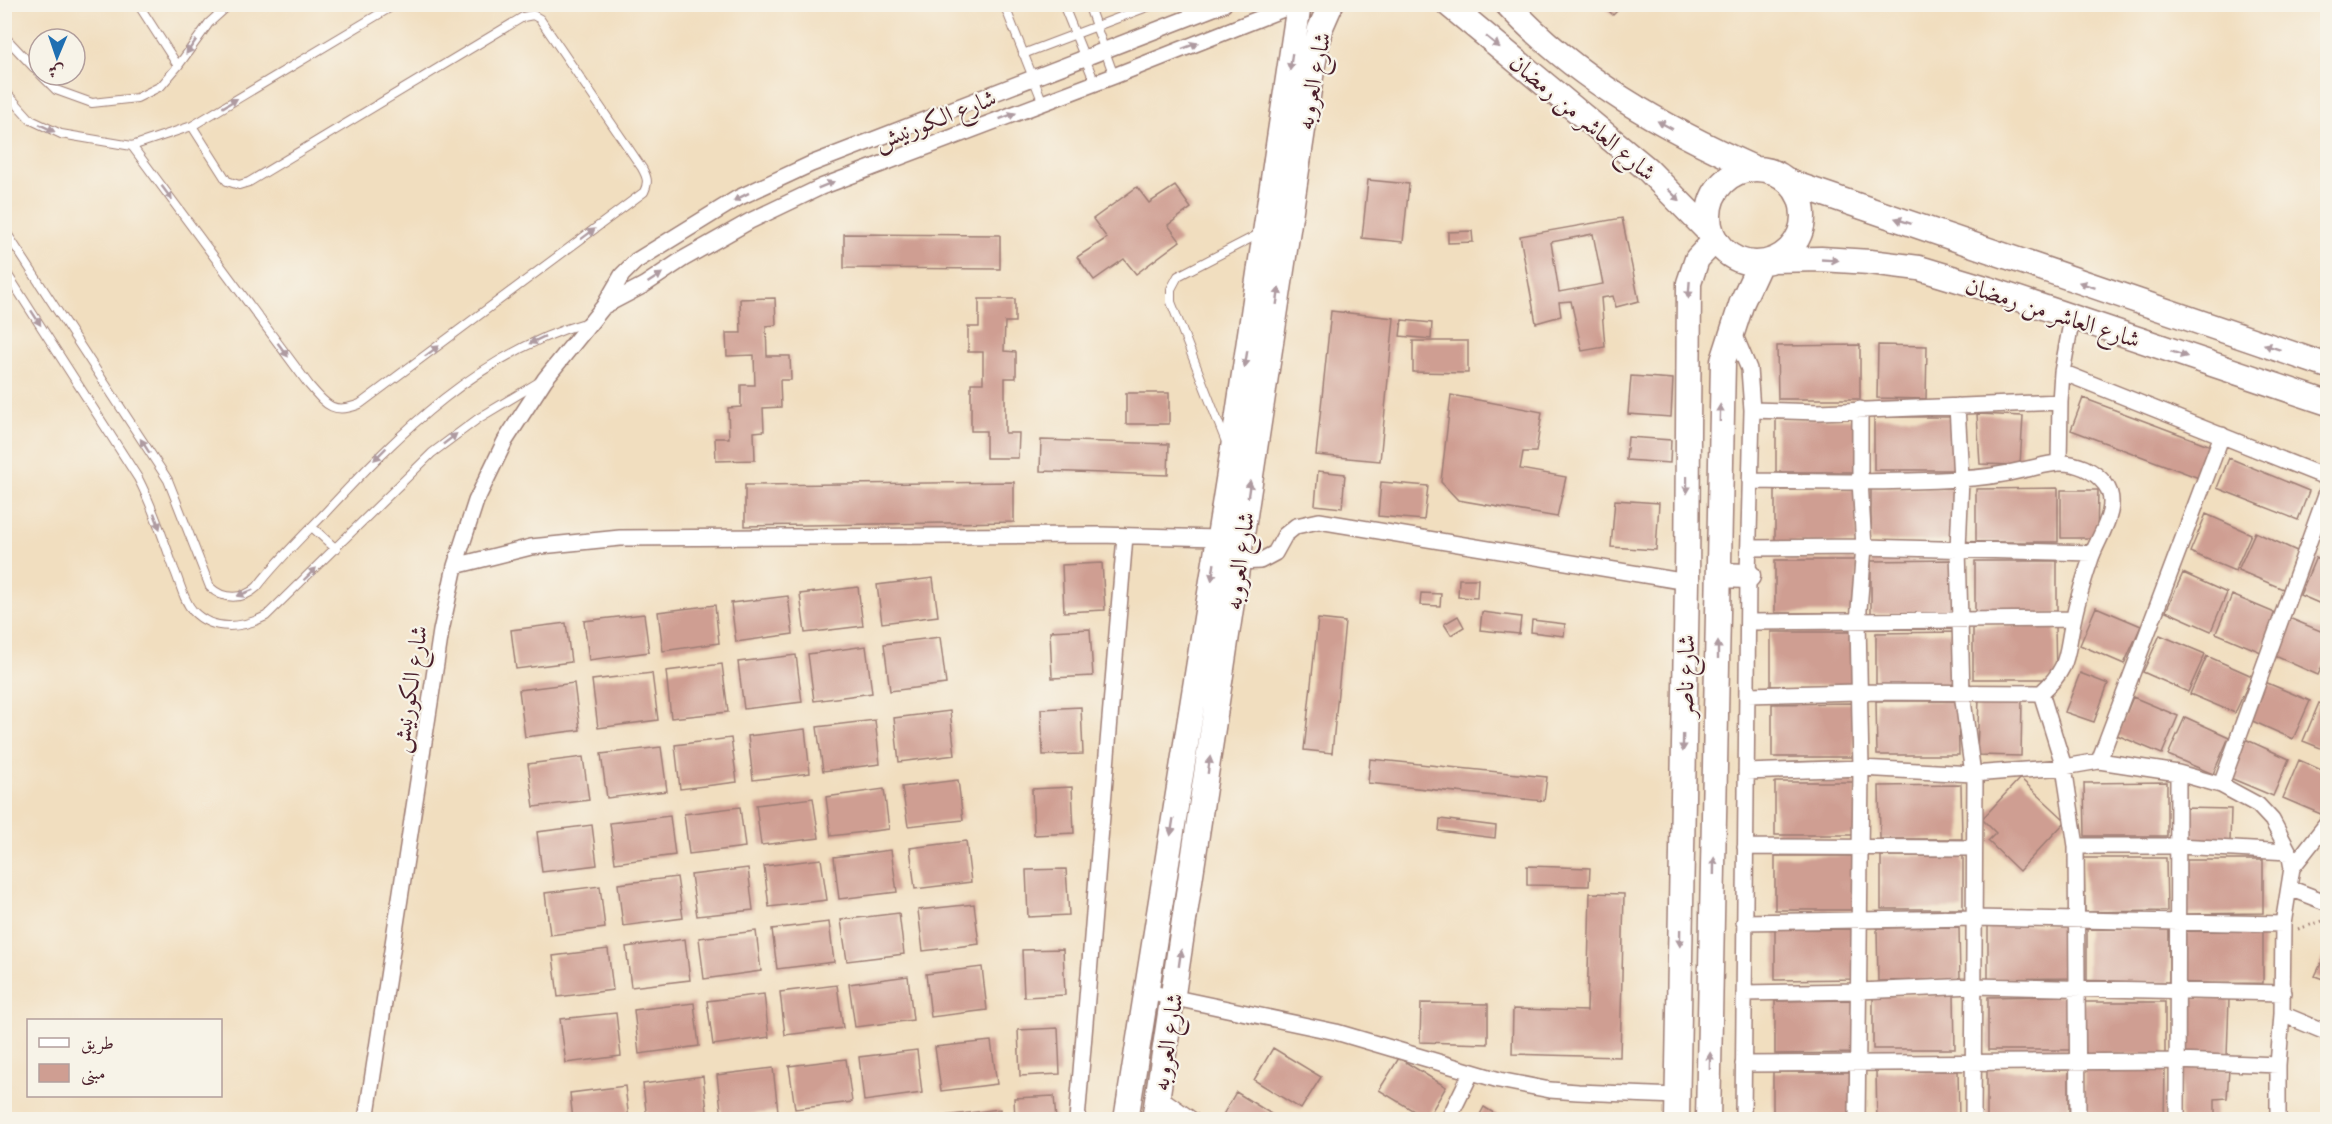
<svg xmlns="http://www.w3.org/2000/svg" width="2332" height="1124" font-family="'Gentium Book Plus',Amiri,serif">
<rect width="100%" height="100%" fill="#f7f3e8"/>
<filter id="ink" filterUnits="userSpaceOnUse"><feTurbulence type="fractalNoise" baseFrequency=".0167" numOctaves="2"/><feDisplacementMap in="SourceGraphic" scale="12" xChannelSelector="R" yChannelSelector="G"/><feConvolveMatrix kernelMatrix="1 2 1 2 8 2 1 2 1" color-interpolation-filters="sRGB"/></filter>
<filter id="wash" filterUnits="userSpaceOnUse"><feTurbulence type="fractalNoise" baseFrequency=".008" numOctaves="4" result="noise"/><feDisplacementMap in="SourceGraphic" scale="24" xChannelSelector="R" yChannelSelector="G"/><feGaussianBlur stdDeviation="1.35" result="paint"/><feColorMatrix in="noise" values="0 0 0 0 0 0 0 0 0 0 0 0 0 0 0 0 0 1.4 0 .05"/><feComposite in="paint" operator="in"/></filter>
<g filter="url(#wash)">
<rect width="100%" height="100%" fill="#f1debf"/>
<g id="blocks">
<path fill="#cf9e92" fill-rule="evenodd" d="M 1602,4 L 1624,4 L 1613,15 Z
M 1368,180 L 1409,184 L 1403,242 L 1362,238 Z
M 1175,186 L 1191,208 L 1168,225 L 1180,241 L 1136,274 L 1124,259 L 1094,280 L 1077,257 L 1107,238 L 1093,219 L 1137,187 L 1149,203 Z
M 1622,218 L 1639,301 L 1616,307 L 1613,296 L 1601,298 L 1605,347 L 1582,351 L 1571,301 L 1559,302 L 1561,316 L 1536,323 L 1520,236 ZM 1593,234 L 1603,284 L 1559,292 L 1551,242 Z
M 1472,231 L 1473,242 L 1448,243 L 1448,232 Z
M 844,234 L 1000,235 L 1000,269 L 844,268 Z
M 775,298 L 776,325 L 766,326 L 767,356 L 790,356 L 791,380 L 780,380 L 781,407 L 763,408 L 764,431 L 754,432 L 755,460 L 716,461 L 715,438 L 729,438 L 728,408 L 741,407 L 741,385 L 755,385 L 754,355 L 727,356 L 726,333 L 741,333 L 740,299 Z
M 979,299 L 1015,299 L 1015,322 L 1005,322 L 1004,351 L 1016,352 L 1016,378 L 1005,378 L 1005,433 L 1019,433 L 1018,458 L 986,458 L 986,431 L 971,431 L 971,383 L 983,383 L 983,352 L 968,352 L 968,327 L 979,327 Z
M 1331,311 L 1394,318 L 1380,461 L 1316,455 Z
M 1402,320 L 1432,323 L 1431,339 L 1400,336 Z
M 1413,341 L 1468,341 L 1468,373 L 1413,372 Z
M 1860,345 L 1860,399 L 1778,399 L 1777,346 Z
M 1878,345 L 1927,346 L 1926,399 L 1877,398 Z
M 1631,376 L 1673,379 L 1671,417 L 1628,414 Z
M 1126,393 L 1169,393 L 1169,424 L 1126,424 Z
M 1451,395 L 1542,412 L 1536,452 L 1523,452 L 1520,469 L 1566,477 L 1557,517 L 1458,500 L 1441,482 Z
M 2083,398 L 2211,446 L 2199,478 L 2071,430 Z
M 1977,414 L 2023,416 L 2020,465 L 1980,464 Z
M 1874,417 L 1956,417 L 1956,470 L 1874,470 Z
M 1776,419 L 1858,419 L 1858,472 L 1776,472 Z
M 1628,437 L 1671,440 L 1670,463 L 1626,460 Z
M 1041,440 L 1169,444 L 1168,475 L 1040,471 Z
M 2229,458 L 2309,491 L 2298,520 L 2217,488 Z
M 1318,471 L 1345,474 L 1342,508 L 1315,505 Z
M 1014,482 L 1014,522 L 745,526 L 745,485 Z
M 1381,482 L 1428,486 L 1424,520 L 1378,516 Z
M 1871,488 L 1953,488 L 1953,541 L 1871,541 Z
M 2058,488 L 2058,542 L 1976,542 L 1976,489 Z
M 1857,489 L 1857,543 L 1775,543 L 1775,490 Z
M 2061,490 L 2098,490 L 2097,538 L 2061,538 Z
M 1615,500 L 1659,503 L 1656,550 L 1611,547 Z
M 2206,514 L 2251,534 L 2235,571 L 2190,552 Z
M 2255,532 L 2299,552 L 2283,589 L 2238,570 Z
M 2316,557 L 2328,562 L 2328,607 L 2300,595 Z
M 1775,560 L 1857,560 L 1857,613 L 1775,613 Z
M 1953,560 L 1953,614 L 1871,614 L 1871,561 Z
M 1975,561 L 2057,561 L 2057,614 L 1975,614 Z
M 1102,563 L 1105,610 L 1064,612 L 1062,565 Z
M 2183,573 L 2227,593 L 2211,631 L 2166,611 Z
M 933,578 L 938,616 L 882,623 L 877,585 Z
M 1459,579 L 1478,579 L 1477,598 L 1458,597 Z
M 858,587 L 863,626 L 805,633 L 800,594 Z
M 1421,593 L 1441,594 L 1440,606 L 1420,605 Z
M 2232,595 L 2277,614 L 2261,652 L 2216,633 Z
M 788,596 L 793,634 L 736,642 L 731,603 Z
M 715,605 L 719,643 L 663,651 L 658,612 Z
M 2096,607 L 2141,626 L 2124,664 L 2080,645 Z
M 1482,612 L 1521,617 L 1519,634 L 1480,630 Z
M 644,614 L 649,652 L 589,660 L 584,621 Z
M 1458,616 L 1464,627 L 1451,635 L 1444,624 Z
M 2289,618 L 2328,634 L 2328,653 L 2318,675 L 2273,655 Z
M 1318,619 L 1345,622 L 1332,753 L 1304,750 Z
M 1532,620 L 1565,624 L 1564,636 L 1531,632 Z
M 566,623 L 571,662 L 516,669 L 511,630 Z
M 1973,626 L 2055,626 L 2056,679 L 1973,679 Z
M 1090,629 L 1093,676 L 1052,678 L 1050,631 Z
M 1771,632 L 1853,632 L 1853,685 L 1771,686 Z
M 1958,632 L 1958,685 L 1876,686 L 1876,633 Z
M 2160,635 L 2205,654 L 2188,692 L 2143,672 Z
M 940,637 L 946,684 L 890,691 L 884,644 Z
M 866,646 L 872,693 L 814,701 L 808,654 Z
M 796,655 L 802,702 L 744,709 L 738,662 Z
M 2207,656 L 2252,676 L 2235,713 L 2190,694 Z
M 722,664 L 728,712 L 671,718 L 666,671 Z
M 652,673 L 658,720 L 598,728 L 592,680 Z
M 2080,673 L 2108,684 L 2094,722 L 2065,712 Z
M 2265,682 L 2310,701 L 2293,739 L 2248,719 Z
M 574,683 L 580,730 L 525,737 L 519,690 Z
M 2133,697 L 2178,716 L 2162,754 L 2117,735 Z
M 1979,698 L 2022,699 L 2021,756 L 1977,755 Z
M 1876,701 L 1958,701 L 1959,755 L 1877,755 Z
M 1854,703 L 1854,757 L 1772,757 L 1772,704 Z
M 2319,703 L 2328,706 L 2328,751 L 2303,741 Z
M 1081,707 L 1083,754 L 1043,755 L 1041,709 Z
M 950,711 L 955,755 L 899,762 L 894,718 Z
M 2185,717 L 2229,737 L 2213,774 L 2168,755 Z
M 875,720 L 880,764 L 823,771 L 817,727 Z
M 805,729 L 810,773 L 753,780 L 748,736 Z
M 731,738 L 737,782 L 680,789 L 675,745 Z
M 2245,739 L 2289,759 L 2273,796 L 2228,777 Z
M 661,747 L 667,791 L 607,798 L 601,754 Z
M 583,757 L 589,800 L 534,807 L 528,764 Z
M 1370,759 L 1547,777 L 1544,801 L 1368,783 Z
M 2299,760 L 2328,773 L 2328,817 L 2283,798 Z
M 2020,778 L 2066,821 L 2019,871 L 1988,841 L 1996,833 L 1982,819 Z
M 958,780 L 963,820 L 908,826 L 902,787 Z
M 1775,782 L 1856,782 L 1857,835 L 1775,835 Z
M 2167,782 L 2167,836 L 2085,836 L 2084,783 Z
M 1961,785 L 1962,839 L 1880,839 L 1879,786 Z
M 1072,787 L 1074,833 L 1034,835 L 1032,789 Z
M 884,789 L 889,829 L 831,836 L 826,797 Z
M 813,798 L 819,838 L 761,845 L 756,805 Z
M 740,807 L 745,847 L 689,854 L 684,814 Z
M 2182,808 L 2231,809 L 2230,842 L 2181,841 Z
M 670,816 L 675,855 L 615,863 L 610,823 Z
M 1440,819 L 1496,826 L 1495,838 L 1439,831 Z
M 592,825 L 597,865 L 542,872 L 537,832 Z
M 966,841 L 971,882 L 915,889 L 910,848 Z
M 891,850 L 897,892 L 839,899 L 834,857 Z
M 1775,856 L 1857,856 L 1857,910 L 1775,910 Z
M 1881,856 L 1963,856 L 1963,909 L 1881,909 Z
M 2084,858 L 2166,858 L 2167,911 L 2085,912 Z
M 821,859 L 827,900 L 769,907 L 764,866 Z
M 2181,860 L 2263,860 L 2263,913 L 2181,914 Z
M 1527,866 L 1590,868 L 1589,886 L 1527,885 Z
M 748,868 L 753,910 L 697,916 L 691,875 Z
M 1066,869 L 1069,915 L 1028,917 L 1026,870 Z
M 677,877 L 683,918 L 623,926 L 618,884 Z
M 600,886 L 605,928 L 550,935 L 545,893 Z
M 1590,893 L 1624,894 L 1620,1057 L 1512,1054 L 1513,1009 L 1587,1011 Z
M 974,904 L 979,944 L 923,951 L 918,910 Z
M 899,913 L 904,954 L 847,961 L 841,920 Z
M 829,922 L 834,962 L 777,969 L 772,929 Z
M 1988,925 L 2070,925 L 2070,978 L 1988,979 Z
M 1857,926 L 1857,979 L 1775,980 L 1775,927 Z
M 1959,927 L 1960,980 L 1878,981 L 1877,928 Z
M 2087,929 L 2169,929 L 2169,982 L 2087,983 Z
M 2263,930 L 2263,983 L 2181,984 L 2181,931 Z
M 756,931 L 761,971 L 704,979 L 699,938 Z
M 685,939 L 690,980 L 631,987 L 626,947 Z
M 608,949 L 613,990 L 558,997 L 553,956 Z
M 1063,949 L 1065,995 L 1024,997 L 1022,950 Z
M 2328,949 L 2328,981 L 2315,976 Z
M 982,967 L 987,1010 L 931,1017 L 926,974 Z
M 908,976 L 913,1020 L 855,1027 L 849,984 Z
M 837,985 L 843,1028 L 785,1035 L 780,992 Z
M 764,994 L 769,1037 L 713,1045 L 707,1001 Z
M 1954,995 L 1955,1049 L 1873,1049 L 1873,996 Z
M 2070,996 L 2070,1050 L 1988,1050 L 1988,997 Z
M 2184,998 L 2229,999 L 2227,1056 L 2183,1055 Z
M 1857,1000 L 1857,1053 L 1775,1054 L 1775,1001 Z
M 2083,1002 L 2165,1002 L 2165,1055 L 2083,1055 Z
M 694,1003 L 699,1046 L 639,1054 L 634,1010 Z
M 1421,1003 L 1488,1004 L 1488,1044 L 1420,1042 Z
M 616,1013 L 621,1056 L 566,1063 L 560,1019 Z
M 1058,1028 L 1060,1074 L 1020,1076 L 1018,1030 Z
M 991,1041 L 997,1084 L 941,1091 L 935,1047 Z
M 1273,1048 L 1321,1077 L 1301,1109 L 1254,1080 Z
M 917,1050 L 922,1093 L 864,1101 L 859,1057 Z
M 1399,1058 L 1446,1087 L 1427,1119 L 1379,1090 Z
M 846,1059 L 852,1102 L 795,1109 L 789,1066 Z
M 2182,1066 L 2229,1069 L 2227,1098 L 2215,1099 L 2215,1120 L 2180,1120 Z
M 773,1068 L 778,1111 L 722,1118 L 717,1075 Z
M 2084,1069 L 2165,1069 L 2164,1120 L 2084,1120 Z
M 1987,1070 L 2069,1070 L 2069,1120 L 1987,1120 Z
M 1876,1071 L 1958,1071 L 1959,1120 L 1877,1120 Z
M 1773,1072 L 1855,1072 L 1855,1120 L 1773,1120 Z
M 703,1076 L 708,1120 L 647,1120 L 643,1084 Z
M 625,1086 L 629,1120 L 573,1120 L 570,1093 Z
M 1236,1092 L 1281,1120 L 1220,1120 Z
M 1054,1096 L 1056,1120 L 1015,1120 L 1014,1098 Z
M 1484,1107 L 1505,1120 L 1477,1120 Z
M 1000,1109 L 1001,1120 L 945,1120 L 944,1116 Z"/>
</g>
</g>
<g filter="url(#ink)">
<use href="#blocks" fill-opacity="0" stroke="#9e7e75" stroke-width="1.5"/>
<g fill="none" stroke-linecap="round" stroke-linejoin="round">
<g stroke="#9e7e75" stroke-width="10">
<path id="service" d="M 138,4 L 178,66
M 1004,4 L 1043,103
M 1063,4 L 1095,83
M 1088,4 L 1114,76
M 4,36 L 39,73
M 1023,54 L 1155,4
M 41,75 L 56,90 L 92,103 L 137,98 L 161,86 L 178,66 L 209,23 L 230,4
M 4,90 L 31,120 L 61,134 L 132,146 L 192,126 L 396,4
M 132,146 L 309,385 C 326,405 333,415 360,404 L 644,192 C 649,182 647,177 642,168 L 540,19 L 533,15 L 523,17 L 249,182 L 239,185 L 227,181 L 192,126
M 4,229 L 168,480 L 210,587 C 223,600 243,600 257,587 C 277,561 302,537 325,513 C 399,433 480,352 588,322
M 4,269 L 138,478 C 153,507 163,538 174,569 C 180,582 183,600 193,611 C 213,632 243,628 266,616 L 432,453 L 479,418 L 539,382
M 1226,442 L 1171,302 L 1171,289 L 1178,276 L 1261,233
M 312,527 L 336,549"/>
</g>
<g stroke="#9e7e75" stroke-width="18">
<path id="minor" d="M 604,306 L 644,285 L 683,259 L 750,221 L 821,187 L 1114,76 L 1296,4
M 1733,331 L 1749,369 L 1752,410 L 1748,576 L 1743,1120
M 2062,372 L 2328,478
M 1957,406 L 1961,479 L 1958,549 L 1962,693 L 1973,774
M 1752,410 L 1819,412 L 2060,402 L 2062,372 L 2072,318
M 2059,463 L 2060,402
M 1750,481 C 1820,482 1890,483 1959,479 C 1980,478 2002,475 2022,470 C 2034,468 2046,464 2058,463 C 2076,462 2094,470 2105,484 C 2123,507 2096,539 2090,561 C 2084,579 2078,598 2074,617 C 2065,654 2072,665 2041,693
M 1749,548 L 1864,547 L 2092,553
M 1239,562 L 1260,561 L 1275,553 L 1285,535 L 1296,526 L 1319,521 L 1687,582
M 455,566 L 531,547 L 620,538 L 1099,535 L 1218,538
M 1748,622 L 2073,619
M 1747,695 L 1858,692 L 2041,693 L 2064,767 L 2076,846 L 2078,1120
M 2099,761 L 2222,435
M 1746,772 L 1861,768 L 1973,774 L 2064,767 L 2099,761 L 2178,773 L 2221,785 L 2258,805 L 2272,820 L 2289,852 L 2292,868 L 2283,924 L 2282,1014 L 2278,1065 L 2278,1120
M 2221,785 L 2328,489
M 2076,846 L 2178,846 L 2289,852
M 1745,847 L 1974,848
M 2292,868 L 2328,822
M 2289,888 L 2328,903
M 1744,922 L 1974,918 L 2283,924
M 1147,992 L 1336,1032 L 1499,1080 L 1550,1090 L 1578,1092 L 1677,1096
M 1744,993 L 1859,991 L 1974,986 L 2283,993
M 2282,1014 L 2328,1033
M 1743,1064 L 2177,1061 L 2278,1065
M 1158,1096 L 1192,1120
M 366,1120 L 441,631 L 455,566 L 476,501 L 505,441 L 545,379 L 604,306 L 622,275 L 636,261 L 738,198 L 811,164 L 1224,4
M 1077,1120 L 1125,536
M 1448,1120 L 1471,1073
M 1857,1120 L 1861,768 L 1858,622 L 1864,547 L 1860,481 L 1860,409
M 1973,1120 L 1975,774
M 2177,1120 L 2178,773"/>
</g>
<g stroke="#9e7e75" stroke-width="27">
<path id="primary" d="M 1448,4 L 1647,169 L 1712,235
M 1507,4 C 1576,79 1664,128 1756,169
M1709 216a47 47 0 1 1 94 0a47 47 0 1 1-94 0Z
M 1789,182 L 2328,366
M 1772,260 L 1821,259 L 1870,262 L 1919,268 L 1995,291 L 2328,403
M 1719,575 L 1748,576
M 1126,1120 L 1232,455 L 1299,4
M 1154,1120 L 1312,70 L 1320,29 L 1331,4
M 1677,1120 L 1687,582 L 1689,283 L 1697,259 L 1715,240
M 1708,1120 L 1723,361 L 1742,302 L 1760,263"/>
</g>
<path stroke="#9e7e75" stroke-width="3" stroke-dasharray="1.5 4.5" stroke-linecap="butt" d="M 2298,929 L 2326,920"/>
<use href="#service" stroke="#fff" stroke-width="8"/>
<use href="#minor" stroke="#fff" stroke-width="15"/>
<use href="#primary" stroke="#fff" stroke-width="24"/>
</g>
<defs><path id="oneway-solid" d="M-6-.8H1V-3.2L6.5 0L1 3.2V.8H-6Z" transform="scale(1.5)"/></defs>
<g fill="#ae9aa0">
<use href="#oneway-solid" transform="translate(1493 42) rotate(39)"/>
<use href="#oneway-solid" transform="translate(1190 46) rotate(-21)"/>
<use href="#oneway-solid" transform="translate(191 47) rotate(125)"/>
<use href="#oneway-solid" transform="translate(1291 62) rotate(98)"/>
<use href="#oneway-solid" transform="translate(230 103) rotate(-31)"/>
<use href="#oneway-solid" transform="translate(1008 116) rotate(-20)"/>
<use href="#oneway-solid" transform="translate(1665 125) rotate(-152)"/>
<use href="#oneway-solid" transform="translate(47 128) rotate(26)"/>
<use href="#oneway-solid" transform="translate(826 185) rotate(-22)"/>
<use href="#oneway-solid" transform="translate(167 193) rotate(53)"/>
<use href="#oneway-solid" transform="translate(1674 195) rotate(44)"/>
<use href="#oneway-solid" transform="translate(741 197) rotate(153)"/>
<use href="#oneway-solid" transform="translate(1903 221) rotate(-161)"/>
<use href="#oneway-solid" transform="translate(588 234) rotate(-37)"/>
<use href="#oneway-solid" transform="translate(1830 260) rotate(3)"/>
<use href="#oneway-solid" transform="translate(655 278) rotate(-34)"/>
<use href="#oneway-solid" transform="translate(2087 285) rotate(-161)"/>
<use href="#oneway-solid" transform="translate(1689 290) rotate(94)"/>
<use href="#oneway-solid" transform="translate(1278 296) rotate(-81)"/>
<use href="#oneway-solid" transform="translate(36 318) rotate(57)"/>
<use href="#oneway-solid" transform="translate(537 340) rotate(154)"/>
<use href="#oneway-solid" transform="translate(2272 347) rotate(-161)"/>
<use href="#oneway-solid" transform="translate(283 350) rotate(53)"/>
<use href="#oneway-solid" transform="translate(432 351) rotate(-37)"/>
<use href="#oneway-solid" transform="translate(2179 354) rotate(18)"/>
<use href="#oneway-solid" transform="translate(1246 359) rotate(99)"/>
<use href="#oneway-solid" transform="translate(1720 413) rotate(-89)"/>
<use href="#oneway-solid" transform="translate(450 439) rotate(-38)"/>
<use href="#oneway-solid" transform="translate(145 446) rotate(-123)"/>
<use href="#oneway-solid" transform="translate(380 454) rotate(135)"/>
<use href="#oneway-solid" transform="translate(1687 485) rotate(90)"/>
<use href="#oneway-solid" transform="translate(1249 489) rotate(-82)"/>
<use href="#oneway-solid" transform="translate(157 521) rotate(70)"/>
<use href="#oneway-solid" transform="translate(1213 572) rotate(99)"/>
<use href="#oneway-solid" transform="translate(310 574) rotate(-44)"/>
<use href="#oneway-solid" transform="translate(245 593) rotate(158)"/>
<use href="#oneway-solid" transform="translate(1718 650) rotate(-90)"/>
<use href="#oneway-solid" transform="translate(1683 743) rotate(91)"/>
<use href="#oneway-solid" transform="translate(1209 765) rotate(-82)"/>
<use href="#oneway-solid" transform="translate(1172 827) rotate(99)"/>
<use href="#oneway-solid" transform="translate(1714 866) rotate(-89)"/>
<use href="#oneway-solid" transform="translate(1680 938) rotate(91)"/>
<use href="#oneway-solid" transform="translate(1180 958) rotate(-82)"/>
<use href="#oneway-solid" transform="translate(1710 1061) rotate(-89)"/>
</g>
</g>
<g text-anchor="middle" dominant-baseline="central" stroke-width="4.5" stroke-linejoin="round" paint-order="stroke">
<g font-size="24" fill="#4a1f2b" stroke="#f7f3e8">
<text transform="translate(1313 81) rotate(-79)">شارع العروبه</text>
<text transform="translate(1583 117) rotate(40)">شارع العاشر من رمضان</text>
<text transform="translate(935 119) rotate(-21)">شارع الكورنيش</text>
<text transform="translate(2053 312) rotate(18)">شارع العاشر من رمضان</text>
<text transform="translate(1239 561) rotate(-82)">شارع العروبه</text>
<text transform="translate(1685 676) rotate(-89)">شارع ناصر</text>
<text transform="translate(409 689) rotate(-81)">شارع الكورنيش</text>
<text transform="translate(1167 1042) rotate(-81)">شارع العروبه</text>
</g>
</g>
<rect width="2332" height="1124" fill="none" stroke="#f7f3e8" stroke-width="24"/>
<rect x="27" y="1019" width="195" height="78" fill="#f7f3e8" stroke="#b29e9c" stroke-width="1.5"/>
<rect x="39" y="1038" width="30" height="9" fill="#ffffff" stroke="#b29e9c" stroke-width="1.5"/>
<text x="81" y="1049" font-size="18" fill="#4a1f2b">طريق</text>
<rect x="39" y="1064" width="30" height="18" fill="#cf9e92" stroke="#b29e9c" stroke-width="1.5"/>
<text x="81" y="1079" font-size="18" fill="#4a1f2b">مبنى</text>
<g transform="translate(57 57) rotate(182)"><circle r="28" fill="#f7f3e8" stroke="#b29e9c" stroke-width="1.5"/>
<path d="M0-4.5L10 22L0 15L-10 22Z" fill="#1f6fb2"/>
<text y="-9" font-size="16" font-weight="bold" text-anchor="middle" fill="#4a1f2b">ش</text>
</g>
</svg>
